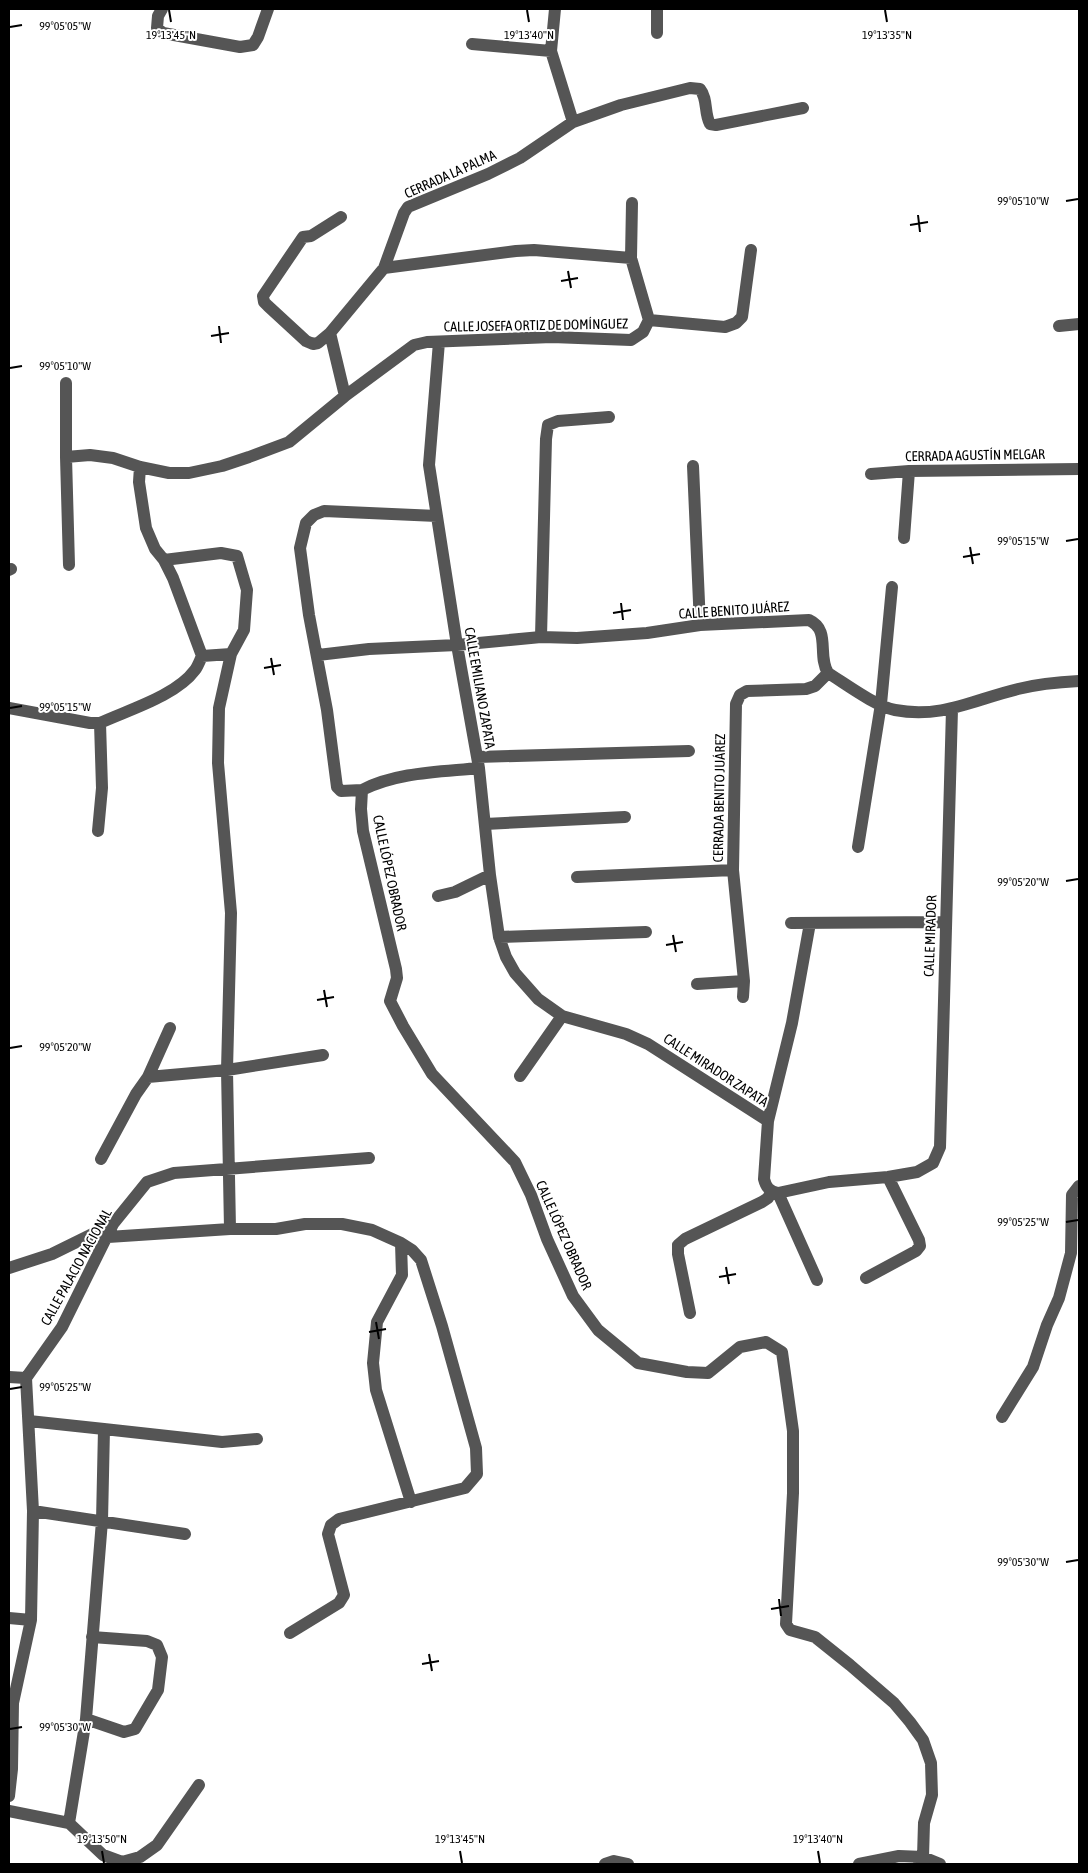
<svg xmlns="http://www.w3.org/2000/svg" width="1088" height="1873" font-family="'Asap Condensed',sans-serif">
<rect width="100%" height="100%" fill="#fff"/>
<g fill="none" stroke-linecap="round" stroke-linejoin="round">
<path stroke="#555" stroke-width="12" d="M 162,9 L 158,16 L 157,28 L 163,33 L 240,47 L 253,45 L 258,37 L 268,9
M 555,9 L 551,51 L 573,122
M 657,33 L 657,9
M 472,44 L 551,51
M 632,203 L 631,258 L 649,320
M 341,217 L 311,236 L 303,237 L 263,296 L 264,302 L 268,306 L 306,341 L 313,344 L 318,343 L 330,333 L 384,268 L 404,213 L 408,207 L 488,174 L 520,158 L 573,122 L 621,105 L 690,88 L 700,89 C 708,99 704,113 710,124 L 716,125 L 803,108
M 384,268 L 516,251 L 534,250 L 631,258
M 649,320 L 725,327 L 736,323 L 742,317 L 751,250
M 1059,326 L 1079,324
M 330,333 L 345,396
M 439,342 L 429,465 L 457,645 L 479,768 L 490,875 L 499,937 L 506,957 L 515,973 L 538,999 L 562,1016 L 626,1034 L 648,1044 L 768,1121 L 764,1179 C 766,1187 769,1191 778,1193 L 829,1182 L 888,1177 L 917,1172 L 933,1163 L 940,1147 L 952,709
M 66,383 L 66,457 L 69,565
M 66,457 L 90,455 L 113,458 L 140,467 L 169,473 L 189,473 L 222,466 L 249,457 L 289,442 L 345,396 L 414,345 L 427,342 L 552,337 L 631,340 L 643,332 L 649,320
M 693,466 L 700,625
M 140,467 L 139,482 L 146,528 L 155,549 L 164,560 L 173,578 L 202,656
M 871,474 L 909,471 L 1079,469
M 437,516 L 324,511 L 314,515 L 306,523 L 300,548 L 309,615 L 327,710 L 337,787 L 341,791 L 362,790 L 361,809 L 363,831 L 396,969 L 397,978 L 390,1001 L 403,1026 L 432,1074 L 515,1162 L 531,1195 L 547,1239 L 573,1296 L 598,1330 L 638,1363 L 687,1372 L 708,1373 L 740,1347 L 766,1342 L 782,1352 L 793,1431 L 793,1493 L 786,1624 L 790,1630 L 815,1637 L 850,1665 L 894,1703 L 910,1722 L 923,1740 L 931,1763 L 932,1795 L 924,1823 L 923,1857 L 940,1864
M 904,538 L 909,471
M 164,560 L 221,553 L 237,556 L 247,590 L 244,630 L 231,654 L 219,708 L 218,763 L 231,913 L 227,1070 L 230,1229
M 9,570 L 11,569
M 541,637 L 546,439 L 548,425 L 558,421 L 609,417
M 318,655 L 369,649 L 457,645 L 541,637 L 577,638 L 647,633 L 700,625 L 809,620 C 831,630 817,655 828,673 C 846,684 875,706 895,710 C 942,719 975,699 1018,689 C 1038,684 1059,682 1079,681
M 9,708 L 90,723 L 100,723 C 128,710 176,696 195,670 C 198,666 200,660 202,656 L 231,654
M 477,757 L 689,751
M 362,790 C 397,772 440,772 479,768
M 485,824 L 625,817
M 98,831 L 102,788 L 100,723
M 858,847 L 881,704 L 892,587
M 577,877 L 733,870
M 438,896 L 455,892 L 490,875
M 791,923 L 945,922
M 499,937 L 646,932
M 697,984 L 744,981
M 743,997 L 744,981 L 733,870 L 736,704 L 740,695 L 747,691 L 806,689 L 815,686 L 828,673
M 520,1076 L 562,1016
M 148,1077 L 227,1070 L 323,1055
M 768,1121 L 792,1023 L 810,923
M 101,1159 L 136,1094 L 148,1077 L 170,1028
M 778,1193 L 817,1280
M 108,1237 L 230,1229 L 276,1229 L 305,1224 L 342,1224 L 372,1230 L 401,1243 L 412,1250 L 421,1260 L 442,1326 L 476,1448 L 477,1474 L 465,1488 L 339,1519 L 331,1525 L 328,1534 L 344,1595 L 339,1603 L 290,1633
M 401,1243 L 402,1275 L 377,1322 L 373,1363 L 376,1390 L 411,1502
M 9,1268 L 52,1254 L 113,1224
M 866,1278 L 916,1251 L 920,1246 L 919,1240 L 888,1177
M 690,1313 L 678,1254 L 678,1245 L 685,1239 L 762,1202 L 768,1198 L 771,1192
M 9,1377 L 26,1378
M 26,1378 L 62,1327 L 113,1224 L 147,1182 L 174,1173 L 369,1158
M 1002,1417 L 1033,1367 L 1047,1325 L 1059,1298 L 1071,1253 L 1072,1195 L 1079,1186
M 29,1421 L 104,1429 L 102,1521 L 86,1719 L 69,1823
M 104,1429 L 222,1442 L 257,1439
M 33,1511 L 185,1534
M 9,1618 L 31,1620
M 86,1719 L 124,1732 L 135,1729 L 158,1690 L 162,1657 L 157,1645 L 147,1641 L 92,1637
M 9,1796 L 12,1769 L 13,1703 L 31,1620 L 33,1511 L 26,1378
M 9,1811 L 69,1823
M 69,1823 L 103,1855 L 122,1862 L 140,1857 L 157,1845 L 199,1785
M 605,1864 L 614,1861 L 628,1864
M 859,1864 L 899,1856 L 923,1857 L 919,1864"/>
</g>
<path fill="none" stroke="#000" stroke-width="2" d="M 169,10 L 171,22M 527,10 L 529,22M 885,10 L 887,22M 10,27 L 22,25M 1066,201 L 1078,199M 918,215 L 920,232M 910,225 L 928,222M 568,271 L 571,288M 561,281 L 578,278M 219,326 L 221,343M 211,336 L 229,333M 10,368 L 22,366M 1066,541 L 1078,539M 970,547 L 973,564M 963,557 L 980,554M 621,603 L 623,620M 613,613 L 631,610M 271,658 L 274,675M 264,668 L 281,665M 10,708 L 22,706M 1066,881 L 1078,879M 673,935 L 676,952M 666,945 L 683,942M 324,990 L 327,1007M 317,1000 L 334,997M 10,1048 L 22,1046M 1066,1222 L 1078,1220M 726,1267 L 729,1284M 719,1277 L 736,1274M 376,1322 L 379,1339M 369,1332 L 386,1329M 10,1389 L 22,1387M 1066,1562 L 1078,1560M 779,1599 L 781,1616M 771,1609 L 789,1606M 429,1654 L 432,1671M 422,1664 L 439,1661M 10,1729 L 22,1727M 102,1851 L 104,1863M 460,1851 L 462,1863M 818,1851 L 820,1863"/>
<g text-anchor="middle" dominant-baseline="central" stroke-width="4" stroke-linejoin="round" paint-order="stroke">
<g font-size="14" fill="#000" stroke="#fff">
<text transform="translate(450 174) rotate(-24)">CERRADA LA PALMA</text>
<text transform="translate(536 325) rotate(-1)">CALLE JOSEFA ORTIZ DE DOMÍNGUEZ</text>
<text transform="translate(975 455) rotate(-1)">CERRADA AGUSTÍN MELGAR</text>
<text transform="translate(734 610) rotate(-4)">CALLE BENITO JUÁREZ</text>
<text transform="translate(480 688) rotate(80)">CALLE EMILIANO ZAPATA</text>
<text transform="translate(719 798) rotate(-89)">CERRADA BENITO JUÁREZ</text>
<text transform="translate(390 873) rotate(78)">CALLE LÓPEZ OBRADOR</text>
<text transform="translate(930 936) rotate(-88)">CALLE MIRADOR</text>
<text transform="translate(716 1070) rotate(33)">CALLE MIRADOR ZAPATA</text>
<text transform="translate(564 1235) rotate(66)">CALLE LÓPEZ OBRADOR</text>
<text transform="translate(76 1267) rotate(-61)">CALLE PALACIO NACIONAL</text>
</g>
</g>
<g font-size="12" text-anchor="middle" fill="#000" stroke="#fff" stroke-width="4" stroke-linejoin="round" paint-order="stroke">
<text x="65" y="30">99°05'05"W</text>
<text x="171" y="39">19°13'45"N</text>
<text x="529" y="39">19°13'40"N</text>
<text x="887" y="39">19°13'35"N</text>
<text x="1023" y="205">99°05'10"W</text>
<text x="65" y="370">99°05'10"W</text>
<text x="1023" y="545">99°05'15"W</text>
<text x="65" y="711">99°05'15"W</text>
<text x="1023" y="886">99°05'20"W</text>
<text x="65" y="1051">99°05'20"W</text>
<text x="1023" y="1226">99°05'25"W</text>
<text x="65" y="1391">99°05'25"W</text>
<text x="1023" y="1566">99°05'30"W</text>
<text x="65" y="1731">99°05'30"W</text>
<text x="102" y="1843">19°13'50"N</text>
<text x="460" y="1843">19°13'45"N</text>
<text x="818" y="1843">19°13'40"N</text>
</g>
<rect width="1088" height="1873" fill="none" stroke="#000000" stroke-width="20"/>
</svg>
